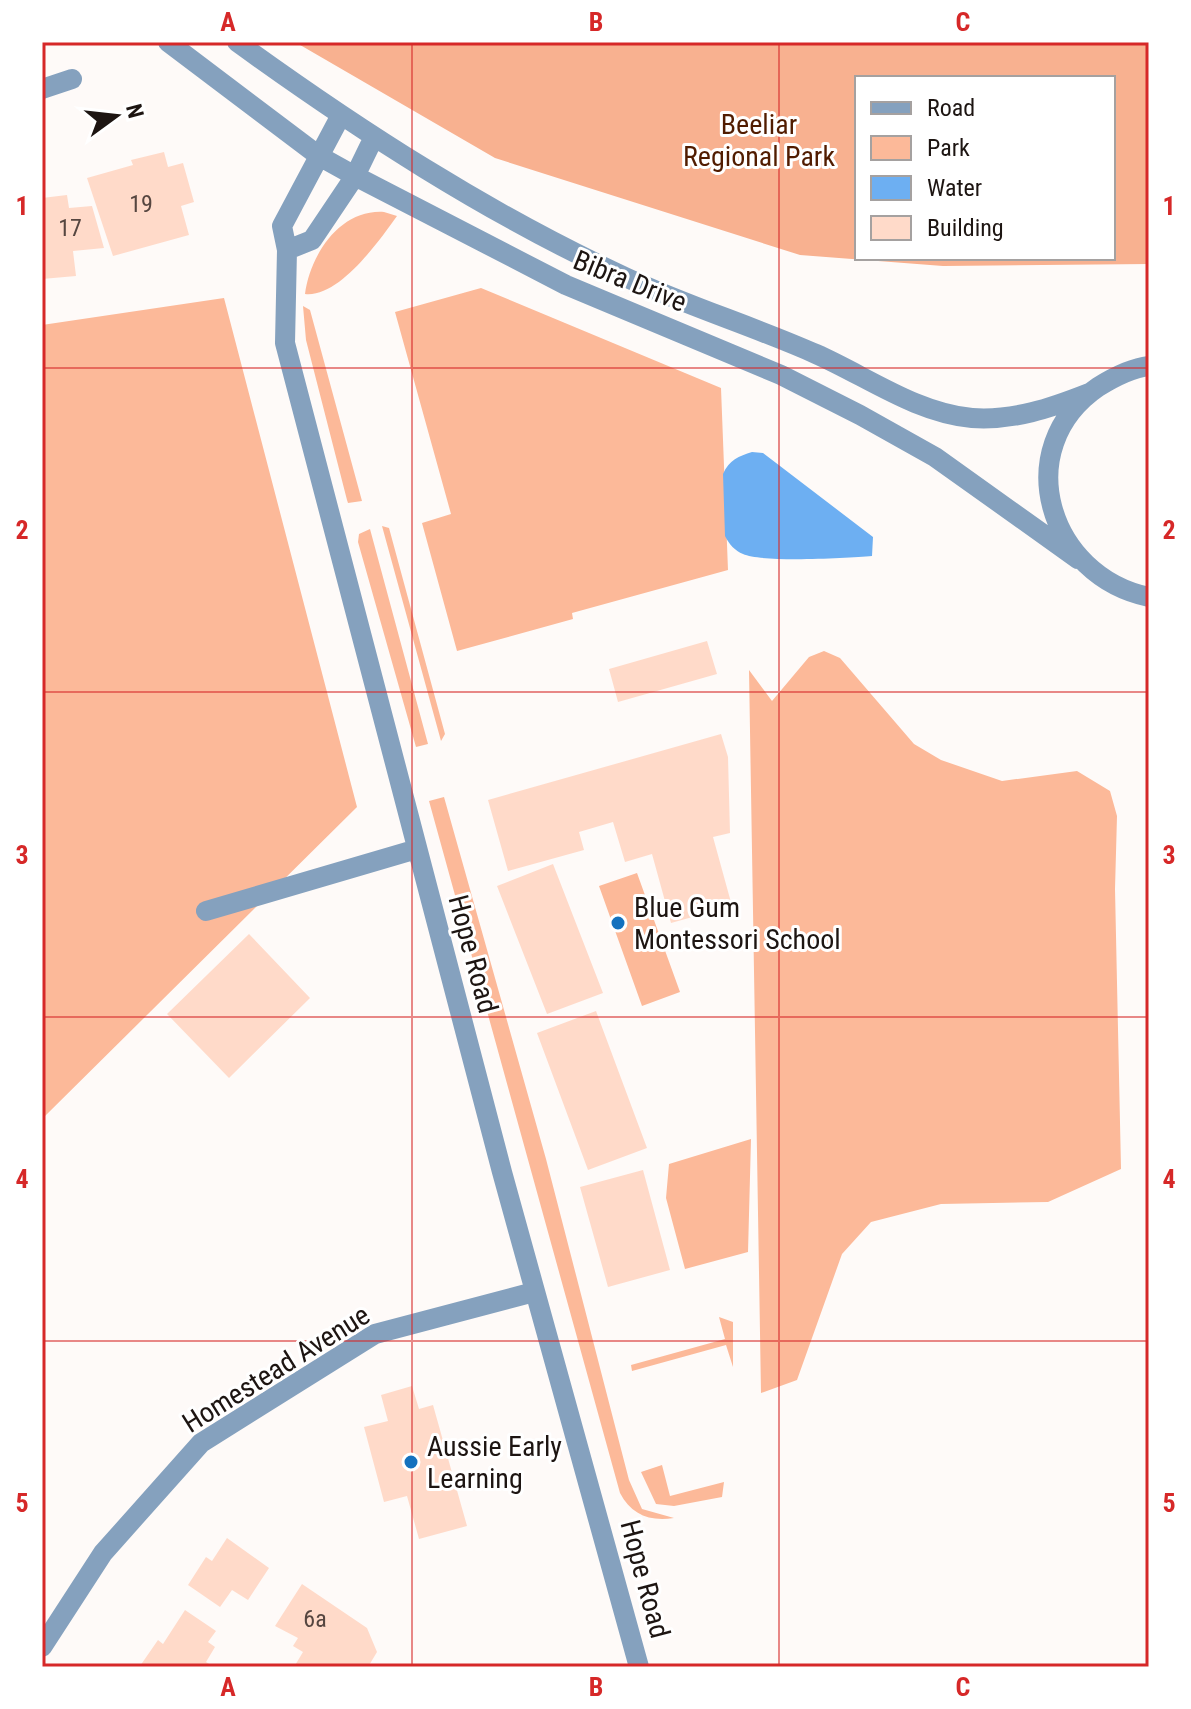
<svg xmlns="http://www.w3.org/2000/svg" width="1191" height="1709" font-family="'Roboto Condensed',sans-serif">
<rect width="100%" height="100%" fill="#fefaf8"/>
<path fill="#fcb999" d="M 384,212 L 397,216 C 379,241 339,298 305,294 C 310,255 340,209 384,212 Z
M 481,288 L 721,388 L 728,570 L 572,613 L 573,619 L 457,651 L 422,523 L 451,514 L 395,312 Z
M 224,298 L 357,807 L 42,1119 L 42,325 Z
M 303,306 L 310,310 L 362,501 L 348,503 L 347,500 L 306,340 Z
M 382,526 L 389,528 L 445,734 L 441,741 Z
M 370,529 L 428,744 L 416,747 L 358,542 L 359,534 Z
M 824,651 L 840,658 L 914,744 L 941,760 L 1002,781 L 1077,771 L 1110,791 L 1117,816 L 1115,889 L 1121,1169 L 1048,1202 L 941,1204 L 871,1222 L 842,1254 L 797,1380 L 761,1393 L 749,670 L 772,701 L 809,657 Z
M 444,797 L 546,1159 L 629,1480 L 642,1509 L 674,1518 C 649,1522 631,1514 620,1493 L 429,801 Z
M 637,873 L 680,992 L 642,1006 L 599,886 Z
M 751,1139 L 748,1252 L 685,1269 L 666,1198 L 669,1164 Z
M 719,1317 L 733,1322 L 733,1367 L 726,1345 L 632,1371 L 631,1365 L 725,1339 Z
M 662,1465 L 670,1496 L 724,1482 L 722,1497 L 674,1506 L 656,1504 L 641,1472 Z"/>
<path fill="#f8b190" fill-rule="evenodd" d="M 295,42 L 1149,42 L 1149,264 L 943,266 L 800,255 L 495,158 ZM 857,78 L 1113,78 L 1113,258 L 857,258 Z"/>
<path fill="#6daff2" d="M 752,452 L 763,453 L 873,537 L 872,556 C 847,558 763,563 743,554 C 735,551 729,544 725,536 L 723,474 C 729,460 739,456 752,452 Z"/>
<path fill="#ffdac9" d="M 164,152 L 168,167 L 183,163 L 194,202 L 181,206 L 189,235 L 113,256 L 87,178 L 133,165 L 131,160 Z
M 67,195 L 69,208 L 92,206 L 104,248 L 73,251 L 76,276 L 42,279 L 42,198 Z
M 707,641 L 717,674 L 618,702 L 609,669 Z
M 721,734 L 728,757 L 730,833 L 713,837 L 732,906 L 671,923 L 652,854 L 625,862 L 613,822 L 579,832 L 584,850 L 508,871 L 488,800 Z
M 553,864 L 603,993 L 547,1014 L 497,886 Z
M 249,934 L 310,998 L 229,1078 L 167,1014 Z
M 596,1011 L 647,1148 L 588,1170 L 537,1033 Z
M 643,1170 L 670,1270 L 608,1287 L 580,1187 Z
M 412,1386 L 419,1409 L 433,1405 L 467,1526 L 419,1539 L 407,1496 L 384,1502 L 364,1427 L 388,1421 L 381,1395 Z
M 227,1538 L 269,1568 L 248,1600 L 232,1590 L 220,1607 L 188,1585 L 206,1557 L 212,1561 Z
M 302,1584 L 367,1628 L 377,1652 L 368,1667 L 294,1667 L 303,1652 L 293,1646 L 298,1638 L 275,1626 Z
M 185,1610 L 216,1631 L 208,1642 L 215,1647 L 206,1662 L 214,1667 L 140,1666 L 158,1640 L 163,1644 Z"/>
<g fill="none" stroke-linecap="round" stroke-linejoin="round">
<path stroke="#85a1be" stroke-width="20" d="M 168,42 L 319,156 L 355,176 L 566,285 L 781,375 L 860,415 L 935,457 L 1078,559
M 237,42 C 360,131 487,213 625,277 C 687,306 753,326 816,354 C 866,376 916,413 972,418 C 1013,421 1051,408 1089,393
M 42,89 L 72,79
M 340,117 L 282,226 L 287,250 L 285,343 L 502,1172 L 639,1667
M 287,250 L 312,240 L 355,176 L 374,137
M 1149,366 C 1131,368 1114,377 1098,387 C 1009,448 1048,576 1149,597
M 206,911 L 417,849
M 42,1647 L 103,1553 L 201,1443 L 375,1334 L 534,1292"/>
</g>
<path fill="none" stroke="#d62828" stroke-width="2" stroke-opacity="0.55" d="M 412,42 L 412,1667M 779,42 L 779,1667M 42,368 L 1149,368M 42,692 L 1149,692M 42,1017 L 1149,1017M 42,1341 L 1149,1341"/>
<g fill="#1471be" stroke="#fff" stroke-width="3">
<circle cx="618" cy="923" r="8"/>
<circle cx="411" cy="1462" r="8"/>
</g>
<g text-anchor="middle" dominant-baseline="central" stroke-width="6" stroke-linejoin="round" paint-order="stroke">
<g font-size="24" fill="#564640">
<text x="141" y="204">19</text>
<text x="70" y="228">17</text>
<text x="315" y="1619">6a</text>
</g>
<g font-size="28" fill="#511c00" stroke="#fff">
<text x="759" y="124">Beeliar<tspan x="759" dy="32">Regional Park</tspan></text>
</g>
<g font-size="28" fill="#1d1512" stroke="#fff">
<text transform="translate(630 281) rotate(22)">Bibra Drive</text>
<text transform="translate(473 954) rotate(75)">Hope Road</text>
<text transform="translate(276 1369) rotate(-32)">Homestead Avenue</text>
<text transform="translate(645 1579) rotate(75)">Hope Road</text>
</g>
<g font-size="28" fill="#1d1512" stroke="#fff" text-anchor="start">
<text x="634" y="907">Blue Gum<tspan x="634" dy="32">Montessori School</tspan></text>
<text x="427" y="1446">Aussie Early<tspan x="427" dy="32">Learning</tspan></text>
</g>
</g>
<rect width="1191" height="1709" fill="none" stroke="#ffffff" stroke-width="88"/>
<rect x="855" y="76" width="260" height="184" fill="#ffffff" stroke="#a5a1a0" stroke-width="2"/>
<rect x="871" y="102" width="40" height="12" fill="#85a1be" stroke="#a5a1a0" stroke-width="2"/>
<text x="927" y="116" font-size="24" fill="#1d1512">Road</text>
<rect x="871" y="136" width="40" height="24" fill="#fcb999" stroke="#a5a1a0" stroke-width="2"/>
<text x="927" y="156" font-size="24" fill="#1d1512">Park</text>
<rect x="871" y="176" width="40" height="24" fill="#6daff2" stroke="#a5a1a0" stroke-width="2"/>
<text x="927" y="196" font-size="24" fill="#1d1512">Water</text>
<rect x="871" y="216" width="40" height="24" fill="#ffdac9" stroke="#a5a1a0" stroke-width="2"/>
<text x="927" y="236" font-size="24" fill="#1d1512">Building</text>
<g transform="translate(116 116) rotate(75)" stroke="#ffffff" stroke-width="6" paint-order="stroke">
<path d="M0-6L14 30L0 20L-14 30Z" fill="#1d1512"/>
<text y="-12" font-size="22" font-weight="bold" text-anchor="middle" fill="#1d1512">N</text>
</g>
<rect x="44" y="44" width="1103" height="1621" fill="none" stroke="#d62828" stroke-width="3"/>
<g font-size="26" text-anchor="middle" font-weight="bold" fill="#d62828">
<text x="228" y="31">A</text>
<text x="596" y="31">B</text>
<text x="963" y="31">C</text>
<text x="22" y="215">1</text>
<text x="1169" y="215">1</text>
<text x="22" y="539">2</text>
<text x="1169" y="539">2</text>
<text x="22" y="864">3</text>
<text x="1169" y="864">3</text>
<text x="22" y="1188">4</text>
<text x="1169" y="1188">4</text>
<text x="22" y="1512">5</text>
<text x="1169" y="1512">5</text>
<text x="228" y="1696">A</text>
<text x="596" y="1696">B</text>
<text x="963" y="1696">C</text>
</g>
</svg>
